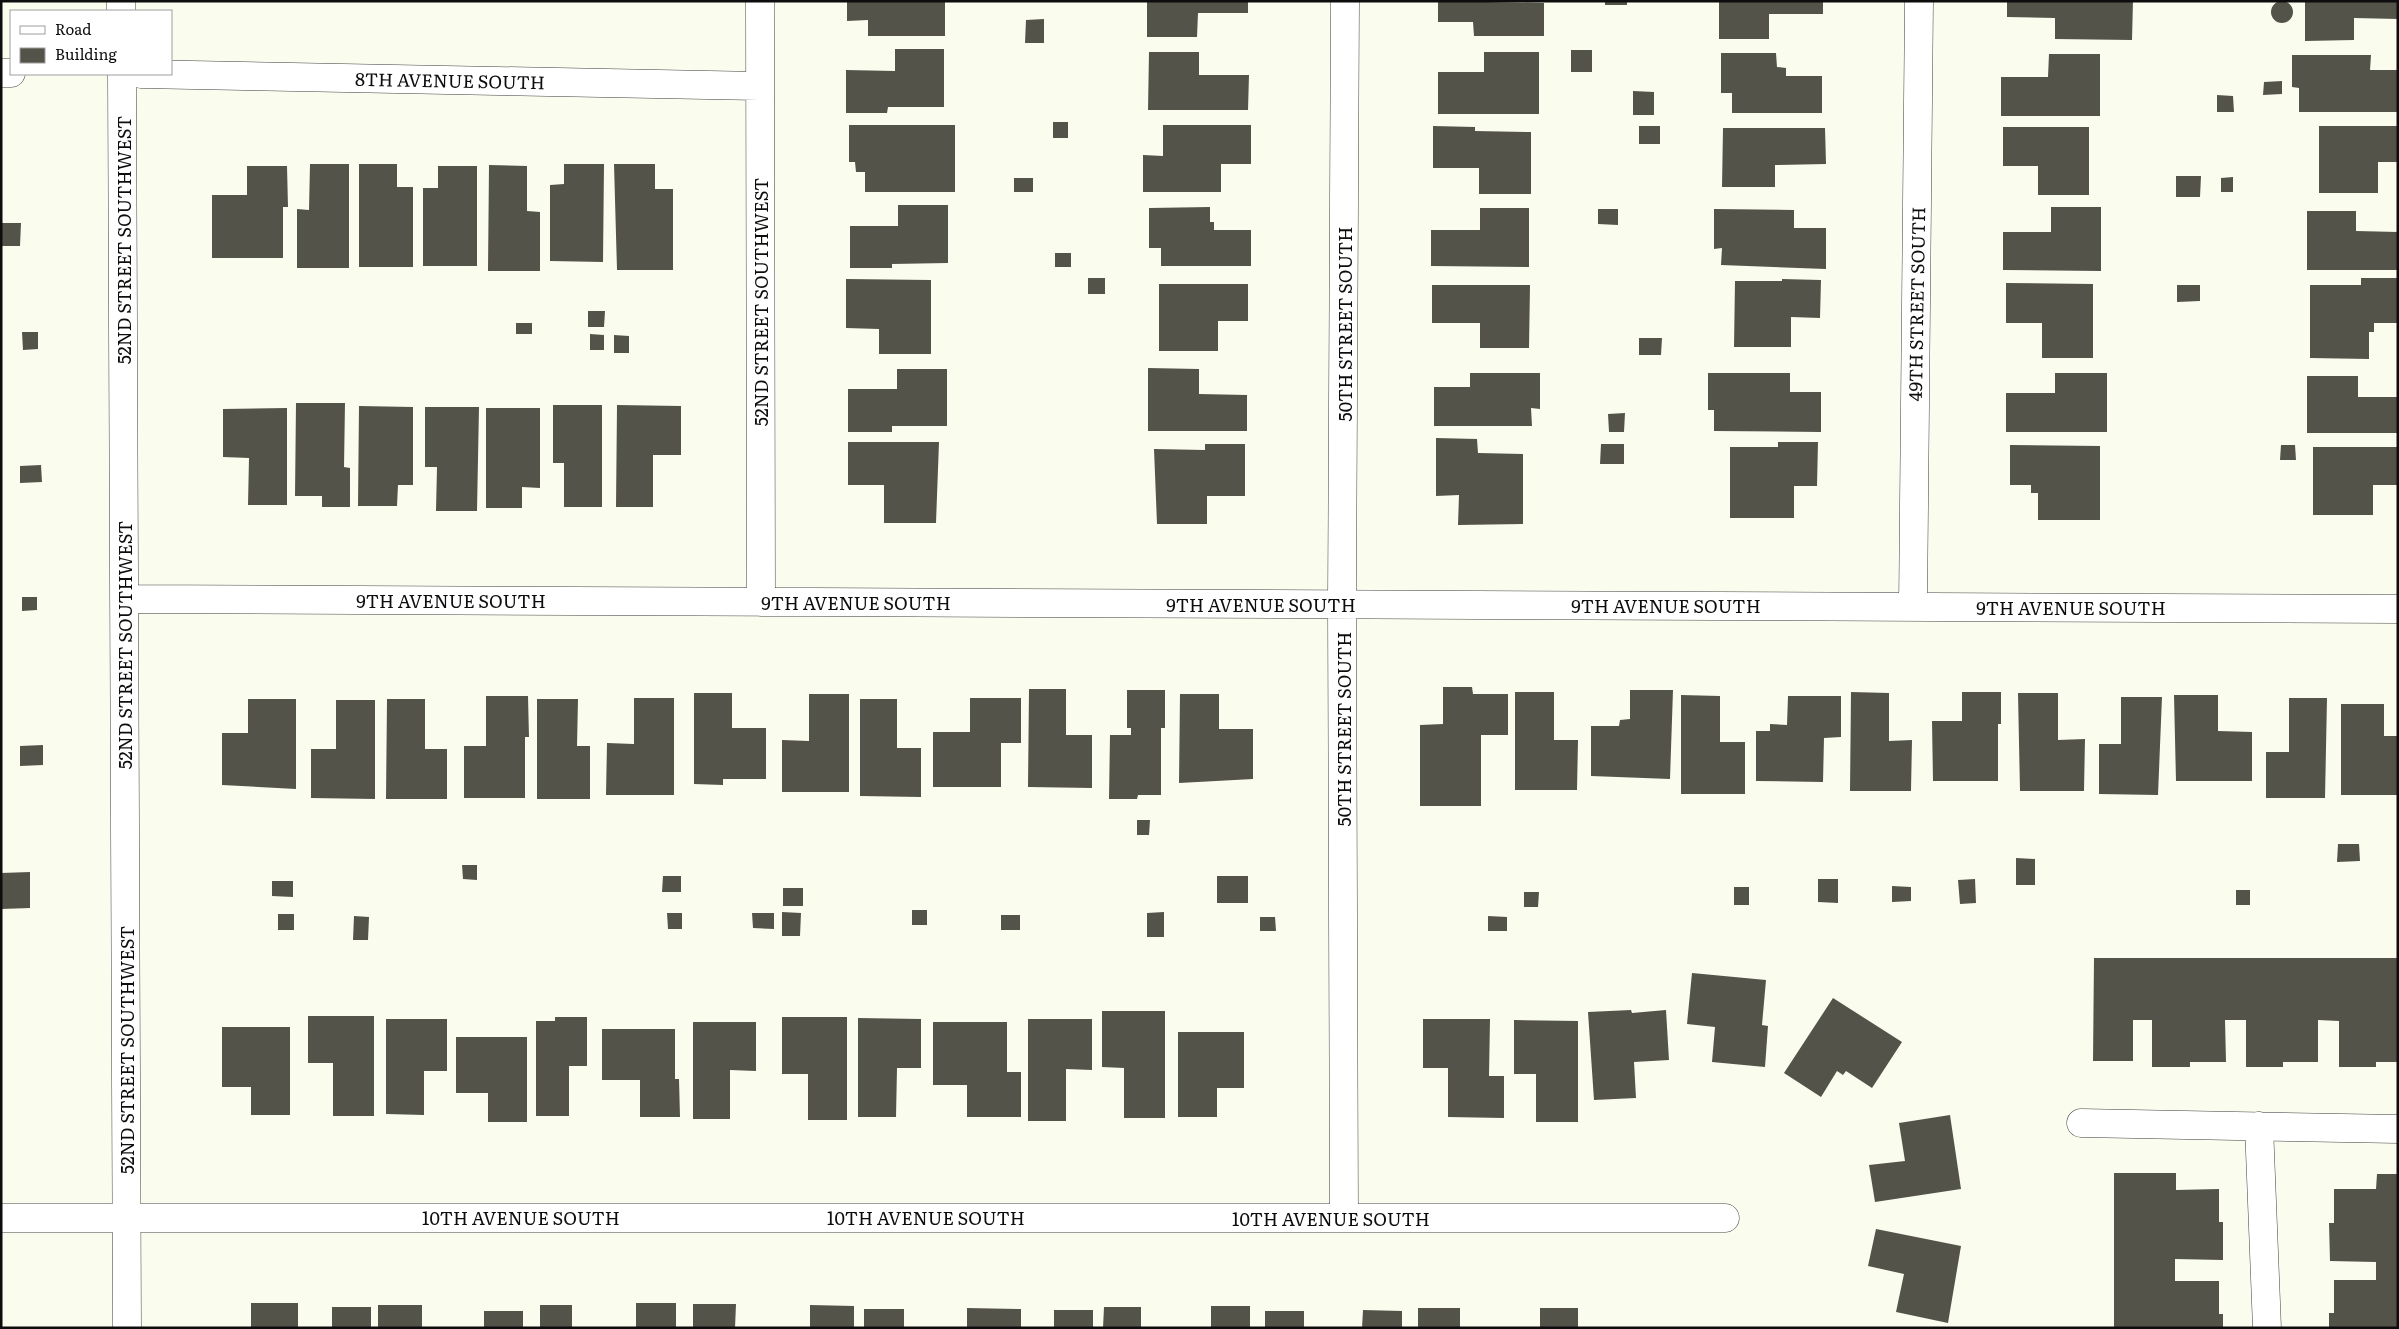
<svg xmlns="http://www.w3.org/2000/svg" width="2399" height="1329" font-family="Literata,serif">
<rect width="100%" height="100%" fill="#fafdee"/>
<path fill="#54534a" d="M 847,1 L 945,1 L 945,36 L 868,36 L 868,20 L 847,21 Z
M 1147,1 L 1248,1 L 1248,13 L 1198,13 L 1197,37 L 1147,37 Z
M 1438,1 L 1544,3 L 1544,36 L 1474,36 L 1473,22 L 1438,22 Z
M 1605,1 L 1627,1 L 1627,5 L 1605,5 Z
M 1719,1 L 1823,1 L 1823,14 L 1769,14 L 1769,39 L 1719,39 Z
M 2007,1 L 2133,1 L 2132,40 L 2055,39 L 2055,18 L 2007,17 Z
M 2305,1 L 2398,1 L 2398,19 L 2354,18 L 2354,40 L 2305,41 Z
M2271 12a11 11 0 1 1 22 0a11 11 0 1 1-22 0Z
M 1044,19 L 1044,43 L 1025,43 L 1026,20 Z
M 895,49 L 944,49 L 944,107 L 888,107 L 887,113 L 846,113 L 846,70 L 895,71 Z
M 1571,50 L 1592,50 L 1592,72 L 1571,72 Z
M 1149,52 L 1199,52 L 1199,75 L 1249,75 L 1248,110 L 1148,110 Z
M 1484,52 L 1539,52 L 1539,114 L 1438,114 L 1438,72 L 1484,72 Z
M 1721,53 L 1776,53 L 1777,67 L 1786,68 L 1786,76 L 1822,76 L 1822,113 L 1732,113 L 1732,93 L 1721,93 Z
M 2049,54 L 2100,54 L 2100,116 L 2001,116 L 2001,77 L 2048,77 Z
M 2292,55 L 2371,55 L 2370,70 L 2398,70 L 2398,112 L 2299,112 L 2299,88 L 2292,87 Z
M 2282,81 L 2282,94 L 2263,95 L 2264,82 Z
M 1633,91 L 1654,92 L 1654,115 L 1633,115 Z
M 2217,95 L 2233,96 L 2234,112 L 2217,112 Z
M 1053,122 L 1068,122 L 1068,138 L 1053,138 Z
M 849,125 L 955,125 L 955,192 L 865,192 L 865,172 L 856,172 L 855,162 L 849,162 Z
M 1163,125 L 1251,125 L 1251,164 L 1221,164 L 1221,192 L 1143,192 L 1143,155 L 1163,156 Z
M 1433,126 L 1475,127 L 1475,131 L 1531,132 L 1531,194 L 1479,194 L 1479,168 L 1433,168 Z
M 1639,126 L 1660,126 L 1660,144 L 1639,144 Z
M 2319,126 L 2398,126 L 2398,162 L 2378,162 L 2378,193 L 2319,193 Z
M 2003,127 L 2089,127 L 2089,195 L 2038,195 L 2038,166 L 2003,166 Z
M 1723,128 L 1825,128 L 1826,164 L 1775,165 L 1775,187 L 1722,187 Z
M 310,164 L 349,164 L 349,268 L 297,268 L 297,209 L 309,210 Z
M 359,164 L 397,164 L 397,187 L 413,187 L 413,267 L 359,267 Z
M 564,164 L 604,164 L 603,262 L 550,261 L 550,185 L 564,184 Z
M 614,164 L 655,164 L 655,189 L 673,189 L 673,270 L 617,270 Z
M 489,165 L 527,166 L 527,211 L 540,212 L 540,271 L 488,271 Z
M 247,166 L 287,166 L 288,207 L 283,207 L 283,258 L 212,258 L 212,195 L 247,195 Z
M 438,166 L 477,166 L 477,266 L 423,266 L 423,188 L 438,188 Z
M 2176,176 L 2201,176 L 2200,197 L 2176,197 Z
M 2233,177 L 2233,192 L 2221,192 L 2221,178 Z
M 1014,178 L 1033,178 L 1033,192 L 1014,192 Z
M 898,205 L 948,205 L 948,263 L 892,264 L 892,268 L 850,268 L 850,226 L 898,226 Z
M 1210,207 L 1210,222 L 1214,222 L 1214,230 L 1251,230 L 1251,266 L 1161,266 L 1161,248 L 1149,248 L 1149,208 Z
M 2051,207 L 2101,207 L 2101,271 L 2003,270 L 2003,232 L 2051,232 Z
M 1480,208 L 1529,208 L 1529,267 L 1431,266 L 1431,230 L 1480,230 Z
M 1598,209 L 1618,209 L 1618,225 L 1598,224 Z
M 1714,209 L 1794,210 L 1794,228 L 1826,228 L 1826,269 L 1721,265 L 1722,248 L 1714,249 Z
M 2307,211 L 2356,211 L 2356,231 L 2398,232 L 2398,270 L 2307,270 Z
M 1,223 L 21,223 L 20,246 L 1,246 Z
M 1055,253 L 1071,253 L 1071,267 L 1055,267 Z
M 1088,278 L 1105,278 L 1105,294 L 1088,294 Z
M 2361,278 L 2398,278 L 2398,323 L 2374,323 L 2374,332 L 2369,332 L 2369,359 L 2310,358 L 2310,285 L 2361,285 Z
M 846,279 L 931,280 L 931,354 L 879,354 L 879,329 L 846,328 Z
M 1782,279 L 1821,280 L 1820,318 L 1791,317 L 1791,347 L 1734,347 L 1735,281 L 1782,281 Z
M 2006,283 L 2093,284 L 2093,358 L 2042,358 L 2042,323 L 2006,323 Z
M 1159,284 L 1248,284 L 1248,321 L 1218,321 L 1218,351 L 1159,351 Z
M 1432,285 L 1530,285 L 1529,348 L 1480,348 L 1480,323 L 1432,323 Z
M 2177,285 L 2200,285 L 2200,301 L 2177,302 Z
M 588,311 L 605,311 L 604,327 L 588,327 Z
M 516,323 L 532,323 L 532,334 L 516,334 Z
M 22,332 L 38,332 L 38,349 L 23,350 Z
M 590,334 L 604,335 L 604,350 L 590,350 Z
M 614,335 L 629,336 L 629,353 L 614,353 Z
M 1639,338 L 1662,338 L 1661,355 L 1639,355 Z
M 1148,368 L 1199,369 L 1199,394 L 1247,395 L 1247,431 L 1148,431 Z
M 897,369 L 947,369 L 947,426 L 892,426 L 892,432 L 848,432 L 848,389 L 897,389 Z
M 1470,373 L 1540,373 L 1540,409 L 1531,408 L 1532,426 L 1434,426 L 1434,387 L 1470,387 Z
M 1708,373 L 1790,373 L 1790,392 L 1821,392 L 1821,432 L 1714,431 L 1714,410 L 1708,410 Z
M 2055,373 L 2107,373 L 2107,432 L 2006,432 L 2006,393 L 2055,393 Z
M 2307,376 L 2358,376 L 2358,397 L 2398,397 L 2398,433 L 2307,433 Z
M 296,403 L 345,403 L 344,467 L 350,468 L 350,507 L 322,507 L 322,496 L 295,496 Z
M 553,405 L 602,405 L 602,507 L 564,507 L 564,463 L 553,463 Z
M 617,405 L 681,406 L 681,455 L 653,455 L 653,507 L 616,507 Z
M 359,406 L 413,407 L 413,485 L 398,485 L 397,506 L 358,506 Z
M 425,407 L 479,407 L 477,511 L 436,511 L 437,467 L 425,467 Z
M 287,408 L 287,505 L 248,505 L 249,458 L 223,457 L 223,409 Z
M 486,408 L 540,408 L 540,488 L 522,487 L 522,508 L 486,508 Z
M 1625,413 L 1624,432 L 1609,432 L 1608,414 Z
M 1436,438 L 1477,439 L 1478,453 L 1523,454 L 1523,524 L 1458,525 L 1459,495 L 1436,496 Z
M 848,442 L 939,442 L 936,523 L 884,523 L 884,485 L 848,485 Z
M 1778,442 L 1818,442 L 1817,486 L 1794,486 L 1794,518 L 1730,518 L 1730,447 L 1778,447 Z
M 1205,444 L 1245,444 L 1245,496 L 1207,496 L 1207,524 L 1157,524 L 1154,449 L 1205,450 Z
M 1601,444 L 1624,444 L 1624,464 L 1600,464 Z
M 2010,445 L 2100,446 L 2100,520 L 2038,520 L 2038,493 L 2031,493 L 2031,485 L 2010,485 Z
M 2281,445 L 2295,445 L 2296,460 L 2280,460 Z
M 2313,447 L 2398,447 L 2398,485 L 2373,485 L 2373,515 L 2313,515 Z
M 41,465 L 42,482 L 20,483 L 20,466 Z
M 22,597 L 37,597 L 37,610 L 22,611 Z
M 1443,687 L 1472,687 L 1473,694 L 1508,694 L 1508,735 L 1481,735 L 1481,806 L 1420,806 L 1420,725 L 1443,724 Z
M 1029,689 L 1066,689 L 1066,735 L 1092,735 L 1092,788 L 1028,787 Z
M 1127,690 L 1165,690 L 1165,728 L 1161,728 L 1161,795 L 1138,795 L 1137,799 L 1109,799 L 1110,735 L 1131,735 L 1131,728 L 1127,728 Z
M 1630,690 L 1673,690 L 1670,779 L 1591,776 L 1591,726 L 1619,726 L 1620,720 L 1630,719 Z
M 1515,692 L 1554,692 L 1554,740 L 1578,740 L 1577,790 L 1515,790 Z
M 1851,692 L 1889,693 L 1889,741 L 1912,740 L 1911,791 L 1850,791 Z
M 1962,692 L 2001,692 L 2001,724 L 1998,724 L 1998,781 L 1933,781 L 1932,721 L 1962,721 Z
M 694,693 L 732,693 L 732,728 L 766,728 L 766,779 L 723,779 L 723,785 L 694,784 Z
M 2018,693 L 2058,693 L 2058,740 L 2085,739 L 2084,791 L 2020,791 Z
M 809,694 L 849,694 L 849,792 L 782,792 L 782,740 L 809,741 Z
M 1180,694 L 1219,694 L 1219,729 L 1253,729 L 1253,779 L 1179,783 Z
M 1681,695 L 1720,696 L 1720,742 L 1745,742 L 1745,794 L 1681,794 Z
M 2174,695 L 2218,695 L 2218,731 L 2252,732 L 2252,781 L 2176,781 Z
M 486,696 L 528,696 L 529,737 L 525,737 L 525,798 L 464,798 L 464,746 L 486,746 Z
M 1788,696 L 1841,696 L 1841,737 L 1824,738 L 1823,782 L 1756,781 L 1756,731 L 1770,731 L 1770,724 L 1787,725 Z
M 2121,697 L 2162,697 L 2158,795 L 2099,794 L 2099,744 L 2121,744 Z
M 634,698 L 674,698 L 674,795 L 606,795 L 607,743 L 634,744 Z
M 970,698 L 1021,698 L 1021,743 L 1001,743 L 1001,787 L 933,787 L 933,732 L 970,732 Z
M 2289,698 L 2327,698 L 2325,798 L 2266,798 L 2266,752 L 2289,752 Z
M 248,699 L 296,699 L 296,789 L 222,785 L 222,733 L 248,733 Z
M 387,699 L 425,699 L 425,749 L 447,749 L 447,799 L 386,799 Z
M 537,699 L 578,699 L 577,746 L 590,746 L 590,799 L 537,799 Z
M 860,699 L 897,699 L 897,748 L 921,748 L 921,797 L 860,796 Z
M 336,700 L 375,700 L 375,799 L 311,798 L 311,749 L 336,749 Z
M 2341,704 L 2384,704 L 2384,736 L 2398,736 L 2398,795 L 2341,795 Z
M 43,745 L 43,765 L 20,766 L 20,746 Z
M 1137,820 L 1150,820 L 1149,835 L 1137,835 Z
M 2338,844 L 2359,844 L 2360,861 L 2337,862 Z
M 2016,858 L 2035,859 L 2035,885 L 2016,885 Z
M 462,865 L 477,865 L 477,880 L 463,879 Z
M 30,872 L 30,908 L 1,909 L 1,873 Z
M 663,876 L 681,876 L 681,892 L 662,892 Z
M 1217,876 L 1248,876 L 1248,903 L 1217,903 Z
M 1818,879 L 1838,879 L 1838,903 L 1818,902 Z
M 1975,879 L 1976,903 L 1960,904 L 1958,880 Z
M 272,881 L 293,881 L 293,897 L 272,896 Z
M 1892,886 L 1911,887 L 1911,901 L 1892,902 Z
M 1734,887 L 1749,887 L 1749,905 L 1734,905 Z
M 783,888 L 803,888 L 803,906 L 783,906 Z
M 2236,890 L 2250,890 L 2250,905 L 2236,905 Z
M 1524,892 L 1539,892 L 1538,907 L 1524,907 Z
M 912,910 L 927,910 L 927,925 L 912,925 Z
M 782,912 L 801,913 L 800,936 L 782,936 Z
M 1164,912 L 1164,937 L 1147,937 L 1147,913 Z
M 667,913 L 682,913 L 682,929 L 668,929 Z
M 752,913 L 774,913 L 774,929 L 753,928 Z
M 278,914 L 294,914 L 294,930 L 278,930 Z
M 1001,915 L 1020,915 L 1020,930 L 1001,930 Z
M 354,916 L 369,917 L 368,940 L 353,940 Z
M 1488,916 L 1507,917 L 1507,931 L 1488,931 Z
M 1260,917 L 1275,917 L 1276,931 L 1260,931 Z
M 2094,958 L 2398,958 L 2398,1062 L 2376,1062 L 2376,1067 L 2339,1067 L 2339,1021 L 2318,1020 L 2318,1062 L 2283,1062 L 2283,1067 L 2246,1067 L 2246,1020 L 2225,1020 L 2226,1062 L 2190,1062 L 2190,1067 L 2152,1067 L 2152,1020 L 2133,1020 L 2133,1061 L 2093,1061 Z
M 1692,973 L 1766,980 L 1762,1025 L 1768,1026 L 1765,1067 L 1712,1062 L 1715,1027 L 1687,1024 Z
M 1833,998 L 1902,1042 L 1872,1088 L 1846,1071 L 1843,1075 L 1837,1071 L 1821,1097 L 1784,1073 Z
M 1631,1010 L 1632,1013 L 1666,1010 L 1669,1060 L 1634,1062 L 1636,1098 L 1594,1100 L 1588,1012 Z
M 1102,1011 L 1165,1011 L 1165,1118 L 1124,1118 L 1124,1068 L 1102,1067 Z
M 308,1016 L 374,1016 L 374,1116 L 333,1116 L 333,1063 L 308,1063 Z
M 555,1017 L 587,1017 L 587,1066 L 569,1066 L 569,1116 L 536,1116 L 536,1021 L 555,1021 Z
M 782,1017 L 847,1017 L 847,1120 L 808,1120 L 808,1074 L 782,1074 Z
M 858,1018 L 921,1019 L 921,1068 L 897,1068 L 896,1117 L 858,1117 Z
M 386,1019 L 447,1019 L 447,1071 L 424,1071 L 424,1115 L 386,1114 Z
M 1028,1019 L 1092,1019 L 1092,1070 L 1066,1069 L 1066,1121 L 1028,1121 Z
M 1423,1019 L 1490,1019 L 1489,1076 L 1504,1076 L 1504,1118 L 1448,1117 L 1448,1068 L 1423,1068 Z
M 1514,1020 L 1578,1021 L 1578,1122 L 1536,1122 L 1536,1074 L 1514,1074 Z
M 693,1022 L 756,1022 L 756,1071 L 730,1070 L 730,1119 L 693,1119 Z
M 933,1022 L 1007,1022 L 1007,1072 L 1021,1072 L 1021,1117 L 967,1117 L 967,1085 L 933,1085 Z
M 222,1027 L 290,1027 L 290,1115 L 251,1115 L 251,1087 L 222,1087 Z
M 602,1029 L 675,1029 L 675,1079 L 679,1079 L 680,1117 L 640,1117 L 640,1080 L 602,1080 Z
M 1178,1032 L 1244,1032 L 1244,1088 L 1217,1088 L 1217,1117 L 1178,1117 Z
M 456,1037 L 527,1037 L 527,1122 L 488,1122 L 488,1093 L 456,1093 Z
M 1950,1115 L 1961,1189 L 1875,1202 L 1869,1165 L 1905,1161 L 1899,1123 Z
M 2114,1173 L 2176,1173 L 2176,1190 L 2219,1189 L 2219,1222 L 2223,1222 L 2223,1260 L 2175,1259 L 2175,1281 L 2219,1281 L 2219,1314 L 2223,1314 L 2223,1328 L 2114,1328 Z
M 2377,1174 L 2398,1174 L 2398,1328 L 2329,1328 L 2329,1313 L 2334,1313 L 2334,1280 L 2376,1280 L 2376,1262 L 2330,1261 L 2329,1223 L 2334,1223 L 2334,1189 L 2376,1189 Z
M 1876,1229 L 1961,1246 L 1948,1323 L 1896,1312 L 1904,1274 L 1868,1266 Z
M 251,1303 L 298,1303 L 298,1328 L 251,1328 Z
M 636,1303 L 676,1303 L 676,1328 L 636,1328 Z
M 693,1304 L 736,1304 L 735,1328 L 693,1328 Z
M 378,1305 L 422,1305 L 422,1328 L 378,1328 Z
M 540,1305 L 572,1305 L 572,1328 L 540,1328 Z
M 810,1305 L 854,1306 L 854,1328 L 810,1328 Z
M 1211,1306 L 1250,1306 L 1250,1328 L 1211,1328 Z
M 332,1307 L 371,1307 L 371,1328 L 332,1328 Z
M 1104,1307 L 1141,1307 L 1141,1328 L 1103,1328 Z
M 967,1308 L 1021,1309 L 1021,1328 L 967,1328 Z
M 1418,1308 L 1460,1308 L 1460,1328 L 1418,1328 Z
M 1540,1308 L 1578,1308 L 1578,1328 L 1540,1328 Z
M 864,1309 L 904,1309 L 904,1328 L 864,1328 Z
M 1054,1310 L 1093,1310 L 1093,1328 L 1054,1328 Z
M 1363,1310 L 1402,1311 L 1402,1328 L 1362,1328 Z
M 484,1311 L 523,1311 L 523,1328 L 484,1328 Z
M 1265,1311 L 1304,1311 L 1304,1328 L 1265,1328 Z"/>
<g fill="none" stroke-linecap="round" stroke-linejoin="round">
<g stroke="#404040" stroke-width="29">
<path id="minor" d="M 121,1 L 121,11
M 760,1 L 761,602
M 1,73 L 11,73
M 122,74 L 127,1328
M 141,74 L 759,86
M 124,599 L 2398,609
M 1913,607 L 1919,1
M 2081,1123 L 2398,1129
M 2259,1126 L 2267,1328
M 1,1218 L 1725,1218
M 1344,1218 L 1342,604 L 1345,1"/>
</g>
<use href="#minor" stroke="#fff" stroke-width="28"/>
</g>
<g text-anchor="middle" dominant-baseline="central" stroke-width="5" stroke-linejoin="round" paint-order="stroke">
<g font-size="18" fill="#0d0d0d" stroke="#fff">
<text transform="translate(450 80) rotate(1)">8TH AVENUE SOUTH</text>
<text transform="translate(123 240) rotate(-90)">52ND STREET SOUTHWEST</text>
<text transform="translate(760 302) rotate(-90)">52ND STREET SOUTHWEST</text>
<text transform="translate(1916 304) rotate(-89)">49TH STREET SOUTH</text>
<text transform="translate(1344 324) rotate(-90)">50TH STREET SOUTH</text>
<text x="451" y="600">9TH AVENUE SOUTH</text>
<text x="856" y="602">9TH AVENUE SOUTH</text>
<text x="1261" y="604">9TH AVENUE SOUTH</text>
<text x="1666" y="605">9TH AVENUE SOUTH</text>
<text x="2071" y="607">9TH AVENUE SOUTH</text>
<text transform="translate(124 645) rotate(-90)">52ND STREET SOUTHWEST</text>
<text transform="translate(1343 729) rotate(-90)">50TH STREET SOUTH</text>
<text transform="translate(126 1050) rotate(-90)">52ND STREET SOUTHWEST</text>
<text x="521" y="1217">10TH AVENUE SOUTH</text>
<text x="926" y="1217">10TH AVENUE SOUTH</text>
<text x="1331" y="1218">10TH AVENUE SOUTH</text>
</g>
</g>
<rect width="2399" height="1329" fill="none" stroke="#0d0d0d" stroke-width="5"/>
<rect x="10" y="10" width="162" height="65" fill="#ffffff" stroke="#9e9e9e"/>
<rect x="20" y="26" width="25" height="8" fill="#ffffff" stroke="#9e9e9e"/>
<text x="55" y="35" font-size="15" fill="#0d0d0d">Road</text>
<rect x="20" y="48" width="25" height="15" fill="#54534a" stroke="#9e9e9e"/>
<text x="55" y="60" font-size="15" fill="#0d0d0d">Building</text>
</svg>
